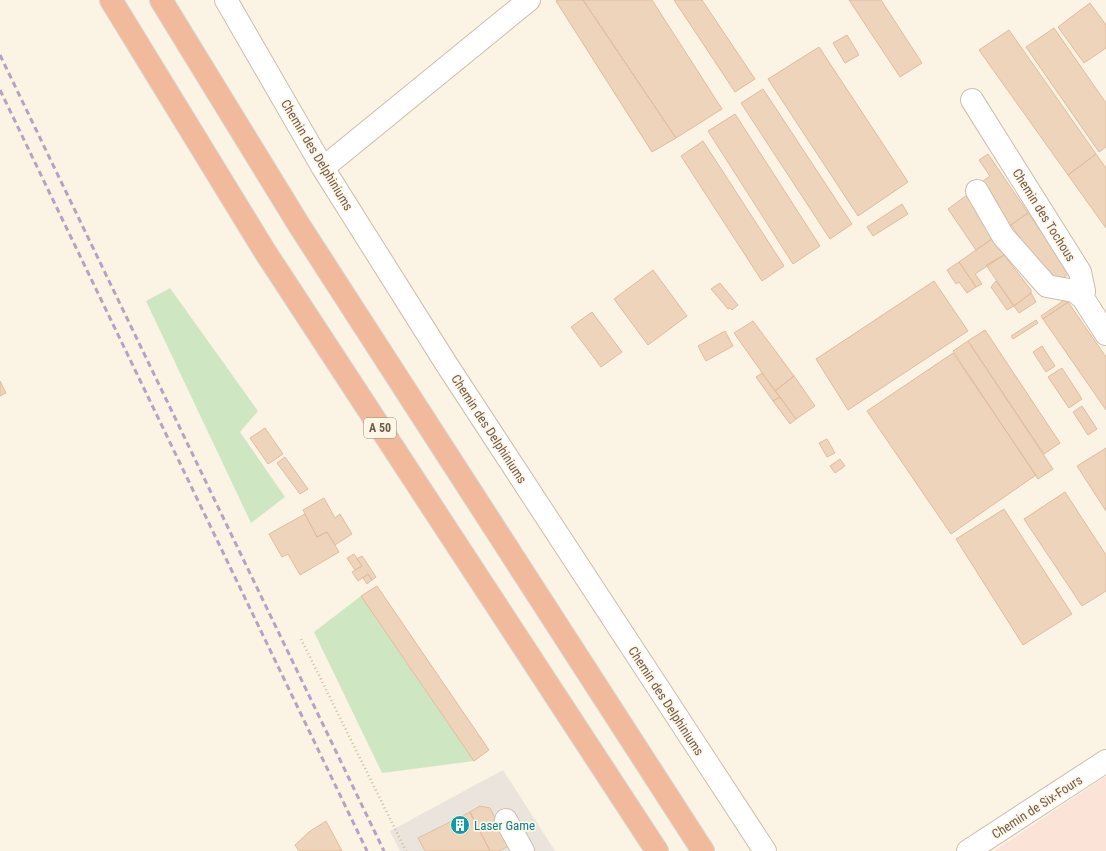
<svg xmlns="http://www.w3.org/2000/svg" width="1106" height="851" font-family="'Roboto Condensed',sans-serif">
<rect width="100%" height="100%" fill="#fbf3e3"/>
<path fill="#fbe4d7" d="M 1106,776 L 1106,851 L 994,851 Z"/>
<path fill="#eae4dd" d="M 503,770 L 555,851 L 400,851 L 390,831 Z"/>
<path fill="#cee7c2" d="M 170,288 L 258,411 L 240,432 L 285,497 L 251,523 L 146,301 Z
M 361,596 L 474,761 L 382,773 L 314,632 Z"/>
<path fill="#efd4bc" stroke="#e0bc9d" d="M 558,0 L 583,0 L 676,138 L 652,152 L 556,1 Z
M 583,0 L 652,0 L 722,109 L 676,138 Z
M 674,0 L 702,0 L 755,79 L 735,92 Z
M 849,0 L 881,0 L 922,63 L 900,77 Z
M 1090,3 L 1106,25 L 1106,48 L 1084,63 L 1058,27 Z
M 1054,28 L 1106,103 L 1106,147 L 1099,152 L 1026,47 Z
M 1009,30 L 1096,154 L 1068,175 L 979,50 Z
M 847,35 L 859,55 L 845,63 L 833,43 Z
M 819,47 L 908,182 L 858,216 L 768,79 Z
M 763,89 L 852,224 L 830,239 L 741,103 Z
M 735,114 L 820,246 L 793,264 L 708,131 Z
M 703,141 L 784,266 L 762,281 L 681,156 Z
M 988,154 L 1028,213 L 1002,231 L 992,208 L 998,203 L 983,181 L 990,176 L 979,160 Z
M 1096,154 L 1106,168 L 1106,228 L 1068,175 Z
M 967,195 L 995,237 L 976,250 L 948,209 Z
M 902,204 L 908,214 L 873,236 L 867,227 Z
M 1028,213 L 1070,273 L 1056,283 L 1018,242 L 1021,239 L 1011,225 Z
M 993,238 L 1004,255 L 975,274 L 982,284 L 976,287 L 959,262 Z
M 1004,255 L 1031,290 L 1031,293 L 1014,306 L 986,265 Z
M 959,262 L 976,287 L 967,293 L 959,282 L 956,284 L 947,270 Z
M 653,270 L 687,316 L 648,345 L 614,299 Z
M 934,281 L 968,331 L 848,410 L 816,359 Z
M 996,281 L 1014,306 L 1007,310 L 991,287 Z
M 720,283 L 738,305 L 732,310 L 730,308 L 728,309 L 711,289 Z
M 1031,293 L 1036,302 L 1019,313 L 1014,306 Z
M 1066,299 L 1068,302 L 1043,319 L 1041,316 Z
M 1068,302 L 1106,357 L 1106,410 L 1043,319 Z
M 592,312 L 622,352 L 601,367 L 571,327 Z
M 1036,320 L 1038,323 L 1013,339 L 1011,336 Z
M 753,321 L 794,376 L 775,391 L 734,333 Z
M 985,330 L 1060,443 L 1044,454 L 968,341 Z
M 725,331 L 733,346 L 706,361 L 698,346 Z
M 968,341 L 1053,469 L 1038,479 L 953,351 Z
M 1042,346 L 1055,366 L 1046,372 L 1033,352 Z
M 953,353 L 1036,475 L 951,534 L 867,411 Z
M 1062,368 L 1082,399 L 1069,408 L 1048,377 Z
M 762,373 L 780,397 L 773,401 L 756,377 Z
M 794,376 L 815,406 L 796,419 L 775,391 Z
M 0,381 L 6,393 L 0,396 Z
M 780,397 L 796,419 L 790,424 L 773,401 Z
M 1082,406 L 1097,429 L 1088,435 L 1073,412 Z
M 265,428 L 283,454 L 268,464 L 250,438 Z
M 827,439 L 835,453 L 827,457 L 819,443 Z
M 1106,448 L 1106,511 L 1077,466 Z
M 285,457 L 308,489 L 300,494 L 277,463 Z
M 840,459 L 845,466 L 835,473 L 830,466 Z
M 1065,492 L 1106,555 L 1106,591 L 1082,606 L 1024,519 Z
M 324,498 L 335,518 L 340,514 L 352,534 L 335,545 L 327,532 L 317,537 L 303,510 Z
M 1004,509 L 1072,614 L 1023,645 L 956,539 Z
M 305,514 L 317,537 L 327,532 L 339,552 L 300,575 L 288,554 L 282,557 L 269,534 Z
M 354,554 L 362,566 L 355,570 L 347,558 Z
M 362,556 L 376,577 L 372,580 L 368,574 L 358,581 L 352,572 L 362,566 L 357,559 Z
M 368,574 L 372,580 L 367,584 L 363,578 Z
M 377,586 L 489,750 L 474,761 L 361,596 Z
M 480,806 L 490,808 L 509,846 L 499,851 L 490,851 L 470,812 Z
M 470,812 L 490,851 L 425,851 L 418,838 Z
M 326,821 L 342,851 L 299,851 L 295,845 L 309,832 Z"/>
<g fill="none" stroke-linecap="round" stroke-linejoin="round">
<g stroke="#cdbead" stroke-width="24">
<path id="minor" d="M 226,0 L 323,168 L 447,365 L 765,851
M 972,100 L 1080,272 L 1084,291 L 1083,298 L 1106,334
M 323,168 L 529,0
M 977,191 L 1003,236 L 1047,286 L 1074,291 L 1083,298
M 506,820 L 523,851
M 968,851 L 1106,761"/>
</g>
<g stroke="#dad4d0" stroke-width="24">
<path id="highway" d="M 111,0 L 264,250 L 657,851
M 161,0 L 299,225 L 703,851"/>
</g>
<path stroke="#d3b89f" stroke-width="2.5" stroke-dasharray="1 3" stroke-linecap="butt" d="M 301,639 L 406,851"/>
<use href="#minor" stroke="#fff" stroke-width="22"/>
<use href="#highway" stroke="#f2ba9c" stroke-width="22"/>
<path stroke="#b7a2c3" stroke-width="3" stroke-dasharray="6 4" stroke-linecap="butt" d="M 0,55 L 384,851
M 0,90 L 367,851"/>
</g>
<defs>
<g id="building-disc" transform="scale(1)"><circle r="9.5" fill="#0f9aa8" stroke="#fef7e8"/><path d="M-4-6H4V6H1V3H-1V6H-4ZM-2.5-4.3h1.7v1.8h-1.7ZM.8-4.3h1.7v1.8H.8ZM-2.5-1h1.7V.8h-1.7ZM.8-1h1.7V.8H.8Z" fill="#fff"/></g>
</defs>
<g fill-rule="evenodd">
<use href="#building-disc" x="460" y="825"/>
</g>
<g text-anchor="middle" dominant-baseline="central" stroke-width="3.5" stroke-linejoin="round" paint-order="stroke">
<rect fill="#fef7e8" stroke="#9b8a79" stroke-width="1" x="364" y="418" width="32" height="20" rx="3"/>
<g font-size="12" font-weight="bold" fill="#715b4a">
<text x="380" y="428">A 50</text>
</g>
<g font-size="13" fill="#715b4a" stroke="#fef7e8">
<text transform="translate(317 155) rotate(59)">Chemin des Delphiniums</text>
<text transform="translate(1044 215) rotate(58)">Chemin des Tochous</text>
<text transform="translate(489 429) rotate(57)">Chemin des Delphiniums</text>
<text transform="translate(666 701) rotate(57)">Chemin des Delphiniums</text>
<text transform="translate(1037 807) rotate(-33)">Chemin de Six-Fours</text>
</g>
<g font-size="13" fill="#0d838f" stroke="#fef7e8" text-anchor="start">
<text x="474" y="825">Laser Game</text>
</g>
</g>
</svg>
